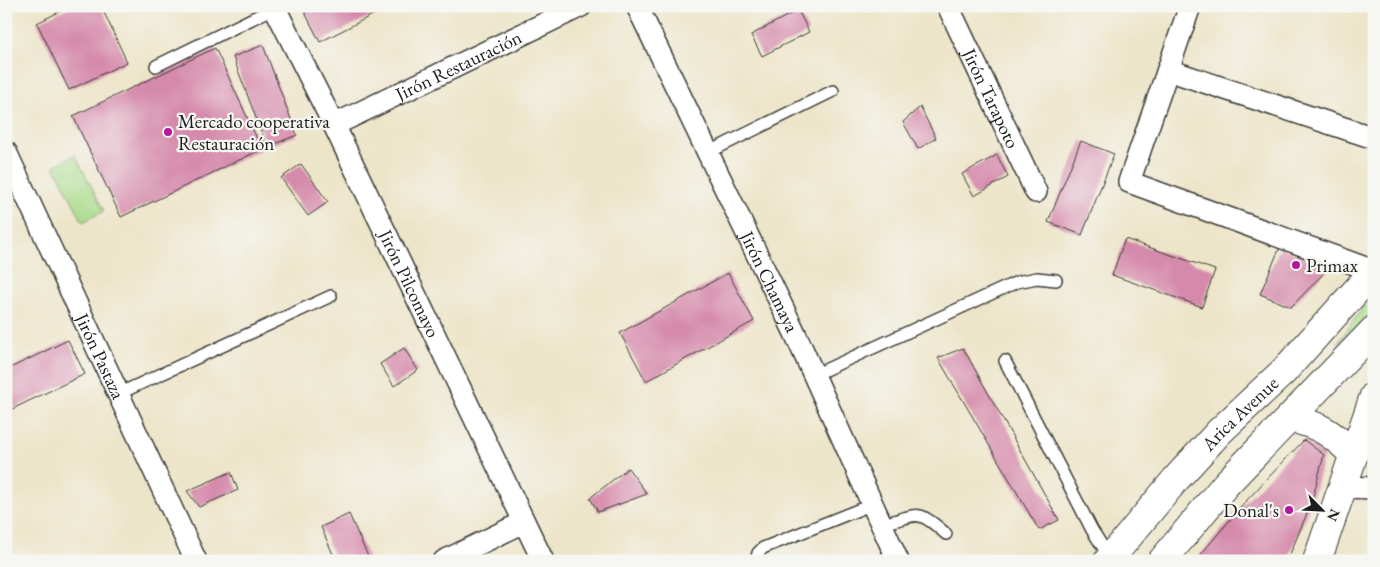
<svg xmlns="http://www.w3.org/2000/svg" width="1380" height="567" font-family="'EB Garamond',serif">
<rect width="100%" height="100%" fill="#f6f6f2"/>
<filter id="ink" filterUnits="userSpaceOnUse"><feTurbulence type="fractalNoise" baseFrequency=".02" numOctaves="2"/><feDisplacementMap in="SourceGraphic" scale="10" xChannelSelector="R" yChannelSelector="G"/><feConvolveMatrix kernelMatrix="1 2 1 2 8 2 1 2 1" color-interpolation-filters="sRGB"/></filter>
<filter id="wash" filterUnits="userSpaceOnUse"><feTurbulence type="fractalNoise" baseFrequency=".0096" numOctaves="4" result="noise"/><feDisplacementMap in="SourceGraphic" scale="20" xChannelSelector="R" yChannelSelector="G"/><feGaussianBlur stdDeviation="1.12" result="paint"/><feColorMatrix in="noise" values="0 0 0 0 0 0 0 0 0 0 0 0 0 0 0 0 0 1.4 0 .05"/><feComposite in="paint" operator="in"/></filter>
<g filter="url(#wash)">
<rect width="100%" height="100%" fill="#ede5c9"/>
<path fill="#a8db8a" stroke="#627c53" d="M 75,155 L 104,211 L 83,222 L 54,166 Z
M 1374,292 L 1374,308 L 1357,331 L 1337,344 Z"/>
<g id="blocks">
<path fill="#d58aab" d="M 71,6 L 101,6 L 127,62 L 69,90 L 37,23 Z
M 304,6 L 386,6 L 386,8 L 320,42 L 302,7 Z
M 798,10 L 809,32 L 762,56 L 751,35 Z
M 263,45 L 297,135 L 267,147 L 233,57 Z
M 215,48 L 262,149 L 121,217 L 73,116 Z
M 920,107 L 936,138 L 918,149 L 903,122 Z
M 1081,141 L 1114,154 L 1082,235 L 1048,222 Z
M 997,155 L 1008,177 L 974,196 L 962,174 Z
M 301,164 L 328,202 L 308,216 L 281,178 Z
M 1125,239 L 1215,270 L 1202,307 L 1112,275 Z
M 1280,247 L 1317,262 L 1326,271 L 1291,307 L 1260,294 Z
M 728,273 L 754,321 L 646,381 L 620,333 Z
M 68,340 L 85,374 L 6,412 L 6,370 Z
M 404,348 L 418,370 L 394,386 L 380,364 Z
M 963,348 L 1059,520 L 1039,530 L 938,358 Z
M 1304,440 L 1324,455 L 1311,504 L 1287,561 L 1195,561 L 1247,500 Z
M 628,468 L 647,494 L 598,512 L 590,498 Z
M 231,472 L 238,490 L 199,507 L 187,491 Z
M 349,514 L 370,561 L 336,561 L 321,527 Z"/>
</g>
</g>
<g filter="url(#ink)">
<use href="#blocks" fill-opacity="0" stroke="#3b3a36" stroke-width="1"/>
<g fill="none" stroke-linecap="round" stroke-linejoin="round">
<g stroke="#3b3a36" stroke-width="14">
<path id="lane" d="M 156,66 L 274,8
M 707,153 L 833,91
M 1005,361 L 1092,530 L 1110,558
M 814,375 L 1017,282 L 1037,278 L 1056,280
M 118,394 L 331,296
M 883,524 C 919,515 916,507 946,534
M 756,561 L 758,553 L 763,548 L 873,504"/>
</g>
<g stroke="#3b3a36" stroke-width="24">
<g id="street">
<path id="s1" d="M 274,6 L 334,125 L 543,561"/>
<path id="s2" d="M 637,6 L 794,331 L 898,561"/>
<path id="s3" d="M 948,6 L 1036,192"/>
<path d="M 1190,6 L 1129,182 L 1374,271"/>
<path d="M 1168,70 L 1374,138"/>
<path id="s4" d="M 334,125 L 581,6"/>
<path id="s5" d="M 6,152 L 196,561"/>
<path d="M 1343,487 L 1374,488"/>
<path d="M 444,561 L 524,522"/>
</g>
</g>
<g stroke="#3b3a36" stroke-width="30">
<path id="secondary" d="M 1317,561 L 1374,396"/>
</g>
<g stroke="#3b3a36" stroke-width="30">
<g id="primary">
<path d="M 1290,418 C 1319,425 1332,433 1353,454"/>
<path id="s6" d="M 1108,561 L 1176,479 L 1219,432 L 1284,371 L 1374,271"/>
<path d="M 1162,561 L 1226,484 L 1374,330"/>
</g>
</g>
<use href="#lane" stroke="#fff" stroke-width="11"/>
<use href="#street" stroke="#fff" stroke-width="21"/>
<use href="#secondary" stroke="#fff" stroke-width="28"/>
<use href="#primary" stroke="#fff" stroke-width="28"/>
</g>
</g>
<g fill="#b5179e" stroke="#f6f6f2" stroke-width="2">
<circle cx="168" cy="132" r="5"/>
<circle cx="1296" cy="265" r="5"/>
<circle cx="1289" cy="510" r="5"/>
</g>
<g text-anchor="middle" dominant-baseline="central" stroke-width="4.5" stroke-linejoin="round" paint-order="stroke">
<g font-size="19" fill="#1c1c1c" stroke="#f6f6f2">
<text stroke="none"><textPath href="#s4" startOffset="138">Jirón Restauración</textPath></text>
<text stroke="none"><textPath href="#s3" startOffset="102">Jirón Tarapoto</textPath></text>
<text stroke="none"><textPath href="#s2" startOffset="306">Jirón Chamaya</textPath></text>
<text stroke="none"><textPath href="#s1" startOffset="309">Jirón Pilcomayo</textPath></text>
<text stroke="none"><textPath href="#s5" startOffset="225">Jirón Pastaza</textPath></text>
<text stroke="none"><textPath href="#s6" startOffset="198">Arica Avenue</textPath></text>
</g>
<g font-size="19" fill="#1c1c1c" stroke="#f6f6f2" text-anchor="start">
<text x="178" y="121">Mercado cooperativa<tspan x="178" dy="22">Restauración</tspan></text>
<text x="1306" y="265">Primax</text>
<text x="1279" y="510" text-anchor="end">Donal's</text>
</g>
</g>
<rect width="1380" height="567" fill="none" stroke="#f6f6f2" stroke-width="25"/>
<g transform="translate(1322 510) rotate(114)" stroke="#f6f6f2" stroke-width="4" paint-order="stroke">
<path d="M0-4L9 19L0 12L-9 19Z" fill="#1c1c1c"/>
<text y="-8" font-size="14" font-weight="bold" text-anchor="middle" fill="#1c1c1c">N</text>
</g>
</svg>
